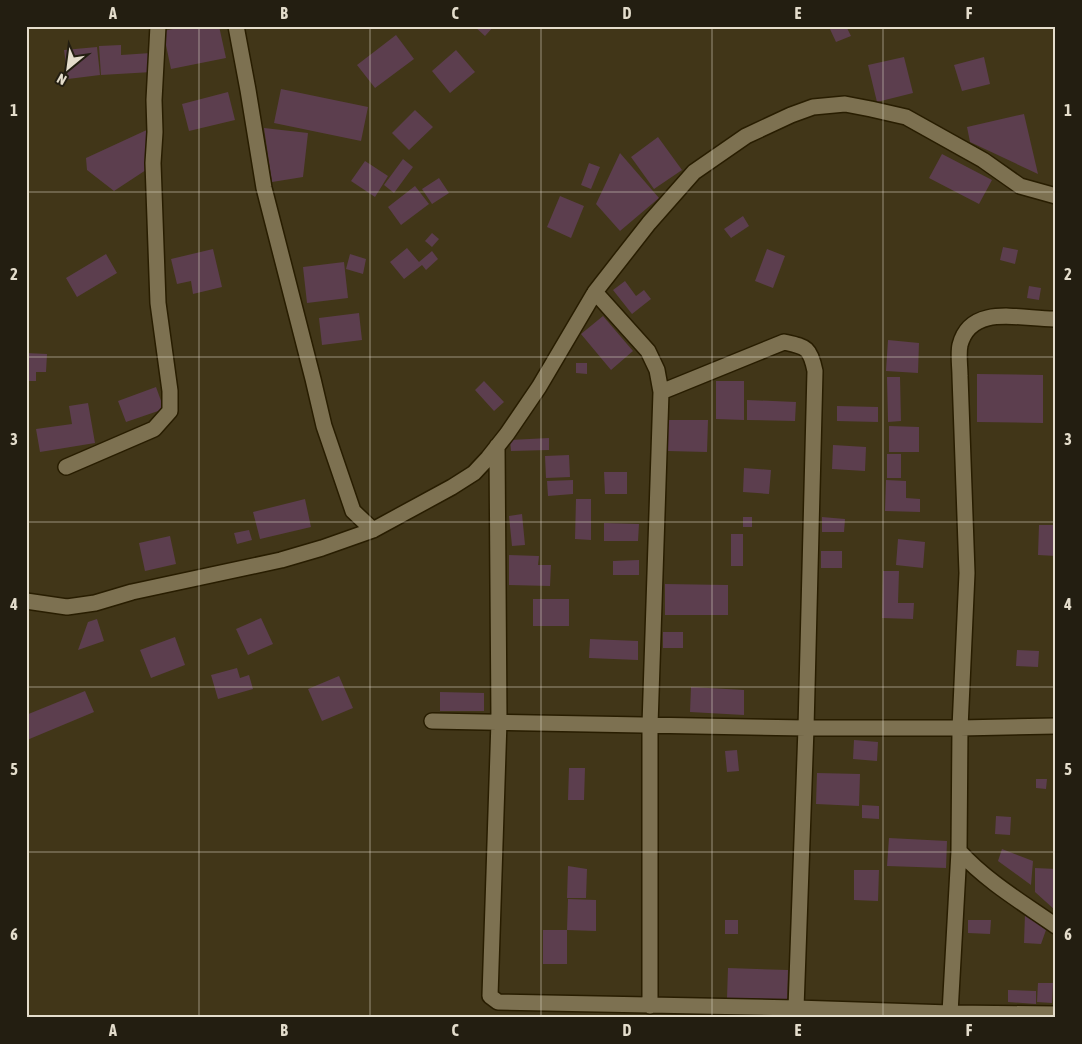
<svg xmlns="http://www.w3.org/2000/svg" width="1082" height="1044" font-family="'Asap Condensed',sans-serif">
<rect width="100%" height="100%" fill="#413618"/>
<path fill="#5c3e4e" d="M 188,26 L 219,26 L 226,58 L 171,69 L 163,31 Z
M 474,26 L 494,26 L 485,36 Z
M 832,26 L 846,26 L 851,36 L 836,42 L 829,27 Z
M 396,35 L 414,59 L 375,88 L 357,65 Z
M 121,45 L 121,55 L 151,53 L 152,72 L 101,75 L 99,46 Z
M 97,47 L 100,75 L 68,79 L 64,50 Z
M 456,50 L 475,72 L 450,93 L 432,71 Z
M 904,57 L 913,93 L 877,102 L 868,65 Z
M 984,57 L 990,84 L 962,91 L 954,65 Z
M 281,89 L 368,107 L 361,141 L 274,123 Z
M 228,92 L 235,120 L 189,131 L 182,104 Z
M 415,110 L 433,127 L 409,150 L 392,133 Z
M 1024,114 L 1038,174 L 970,142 L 967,127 Z
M 151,128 L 149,168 L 114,191 L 87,170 L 86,158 Z
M 264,128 L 308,133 L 303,177 L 272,182 Z
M 658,137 L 682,170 L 654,189 L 631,157 Z
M 620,153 L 659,198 L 620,231 L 596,204 Z
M 942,154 L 992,180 L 979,204 L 929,178 Z
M 403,159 L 413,167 L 394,193 L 384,185 Z
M 365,161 L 388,176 L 375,197 L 351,181 Z
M 589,163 L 600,167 L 591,189 L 581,185 Z
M 439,178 L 449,193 L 432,204 L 422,189 Z
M 415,186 L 429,204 L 401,225 L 388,207 Z
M 560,196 L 584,206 L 571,238 L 547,227 Z
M 743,216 L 749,226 L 731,238 L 724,229 Z
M 432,233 L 439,239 L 432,247 L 425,241 Z
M 1003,247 L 1018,250 L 1015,264 L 1000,260 Z
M 407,248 L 419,262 L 432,251 L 438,259 L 426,270 L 422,265 L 404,279 L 390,262 Z
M 213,249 L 222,287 L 193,294 L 191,281 L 177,284 L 171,259 Z
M 767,249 L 785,256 L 773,288 L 755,281 Z
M 106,254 L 117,273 L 77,297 L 66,278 Z
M 350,254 L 366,259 L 363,274 L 346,269 Z
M 344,262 L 348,298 L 307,303 L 303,267 Z
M 625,281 L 636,296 L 644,290 L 651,299 L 632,314 L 613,290 Z
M 1029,286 L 1041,288 L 1039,300 L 1027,298 Z
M 359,313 L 362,340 L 322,345 L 319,318 Z
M 603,316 L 633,351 L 611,370 L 581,334 Z
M 888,340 L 919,343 L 918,373 L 886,371 Z
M 26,353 L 47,354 L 46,372 L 36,372 L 36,381 L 26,381 Z
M 576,363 L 587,363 L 587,374 L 576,373 Z
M 977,374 L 1043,375 L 1043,423 L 977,422 Z
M 887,377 L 900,377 L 901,421 L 888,422 Z
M 484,381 L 504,402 L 494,411 L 475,390 Z
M 716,381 L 744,381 L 744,420 L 716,419 Z
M 156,387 L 164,409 L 126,422 L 118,401 Z
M 747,400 L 796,402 L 795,421 L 747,420 Z
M 88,403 L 95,443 L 40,452 L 36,429 L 72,424 L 69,406 Z
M 837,406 L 878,407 L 878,422 L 837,421 Z
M 668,420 L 708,420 L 707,452 L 668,451 Z
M 889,426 L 919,427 L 919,452 L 889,452 Z
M 549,438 L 549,450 L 511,451 L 510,440 Z
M 833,445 L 866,447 L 865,471 L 832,469 Z
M 887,454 L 901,454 L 901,478 L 887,478 Z
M 569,455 L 570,477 L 546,478 L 545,456 Z
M 744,468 L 771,470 L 769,494 L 743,492 Z
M 604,472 L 627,472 L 627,494 L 605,494 Z
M 573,480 L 573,494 L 548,496 L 547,481 Z
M 886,480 L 906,481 L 906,498 L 920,499 L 920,512 L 885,511 Z
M 305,499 L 311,527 L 260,539 L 253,512 Z
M 576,499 L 591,499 L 591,540 L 575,539 Z
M 522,514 L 525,545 L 512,546 L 509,516 Z
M 743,517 L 752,517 L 752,527 L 743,527 Z
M 822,517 L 845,519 L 844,532 L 822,532 Z
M 604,523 L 639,524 L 638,541 L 604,541 Z
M 1039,525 L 1056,525 L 1056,556 L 1038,555 Z
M 249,530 L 252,540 L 237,544 L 234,533 Z
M 731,534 L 743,534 L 743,566 L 731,566 Z
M 170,536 L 176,564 L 145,571 L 139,543 Z
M 898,539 L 925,542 L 923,568 L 896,565 Z
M 821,551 L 842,551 L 842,568 L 821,568 Z
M 509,555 L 539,556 L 538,565 L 551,565 L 550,586 L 509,585 Z
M 639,560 L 639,575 L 613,575 L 613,561 Z
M 883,571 L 899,571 L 898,603 L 914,603 L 913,619 L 882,618 Z
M 665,584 L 728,585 L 728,615 L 665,615 Z
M 533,599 L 569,599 L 569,626 L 533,626 Z
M 261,618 L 273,644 L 248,655 L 236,629 Z
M 97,619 L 104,641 L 78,650 L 88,622 Z
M 663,632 L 683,632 L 683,648 L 663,648 Z
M 175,637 L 185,665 L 151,678 L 140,650 Z
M 590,639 L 638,641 L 638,660 L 589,658 Z
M 1017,650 L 1039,651 L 1038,667 L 1016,666 Z
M 237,668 L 240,678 L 249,675 L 253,689 L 218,699 L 211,675 Z
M 339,676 L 353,708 L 322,721 L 308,689 Z
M 691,687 L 744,690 L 744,715 L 690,712 Z
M 85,691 L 94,712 L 27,740 L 26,715 Z
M 440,692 L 484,693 L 484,711 L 440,711 Z
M 854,740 L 878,742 L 877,761 L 853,759 Z
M 737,750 L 739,771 L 727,772 L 725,751 Z
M 569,768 L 585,768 L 584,800 L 568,800 Z
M 817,773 L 860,774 L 859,806 L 816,804 Z
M 1036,779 L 1047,779 L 1046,789 L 1036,788 Z
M 862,805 L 879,806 L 879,819 L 862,818 Z
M 996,816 L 1011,817 L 1010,835 L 995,834 Z
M 889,838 L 947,841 L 946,868 L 887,866 Z
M 1002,849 L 1033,861 L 1031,885 L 998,861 Z
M 568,866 L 587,869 L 586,898 L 567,898 Z
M 1035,868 L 1056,869 L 1055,910 L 1035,892 Z
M 854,870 L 879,870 L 878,901 L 854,900 Z
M 568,899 L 596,900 L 596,931 L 567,930 Z
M 1025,914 L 1046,930 L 1041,944 L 1024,943 Z
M 725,920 L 738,920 L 738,934 L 725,934 Z
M 968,920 L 991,920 L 990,934 L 968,933 Z
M 543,930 L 567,930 L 567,964 L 543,964 Z
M 728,968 L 788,970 L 787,1000 L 727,998 Z
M 1038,983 L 1053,983 L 1052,1003 L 1037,1002 Z
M 1008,990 L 1036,991 L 1036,1004 L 1008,1002 Z"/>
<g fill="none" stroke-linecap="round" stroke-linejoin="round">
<g stroke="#281d00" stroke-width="18">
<path id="street" d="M 236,26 L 248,90 L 264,188 L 313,379 L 324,426 L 353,511 L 373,530
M 595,292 L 648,351 L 657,370 L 661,392 L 650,725 L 650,1006
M 1056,319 C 1024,320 971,302 960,345 C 958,354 960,367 960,376 L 967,573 L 960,728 L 959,851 C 986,881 1023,903 1056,926
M 661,392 L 784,342 C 806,347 810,347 815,371 L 806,728 L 796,1008
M 497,446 L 499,721 L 490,996 L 498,1002 L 796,1008 L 950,1013 L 1056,1014
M 66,467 L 154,429 L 170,411 L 170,391 L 158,303 L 153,163 L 155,132 L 154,100 L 158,26
M 26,601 L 67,607 L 95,603 L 132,592 L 281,560 L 322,548 L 373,530 L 452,487 L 474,473 L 488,458 L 507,434 L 539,387 L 595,292 L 649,223 L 694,172 L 746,136 L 791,115 L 813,107 L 845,104 L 871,109 L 906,117 L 983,160 L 1020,186 L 1056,196
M 432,721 L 806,728 L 960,728 L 1056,726
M 950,1013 L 959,851"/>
</g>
<use href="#street" stroke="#7d7151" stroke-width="15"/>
</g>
<path fill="none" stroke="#e4ddcc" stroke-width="1" stroke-opacity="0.55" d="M 199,26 L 199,1018M 370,26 L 370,1018M 541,26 L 541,1018M 712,26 L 712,1018M 883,26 L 883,1018M 26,192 L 1056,192M 26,357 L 1056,357M 26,522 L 1056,522M 26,687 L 1056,687M 26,852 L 1056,852"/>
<rect width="1082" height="1044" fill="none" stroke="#231e11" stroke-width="55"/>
<g transform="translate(68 68) rotate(209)" stroke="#231e11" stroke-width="4" paint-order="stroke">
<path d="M0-4L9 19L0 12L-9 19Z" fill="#e4ddcc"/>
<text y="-8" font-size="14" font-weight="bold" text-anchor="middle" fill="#e4ddcc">N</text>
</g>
<rect x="28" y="28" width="1026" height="988" fill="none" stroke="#e4ddcc" stroke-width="2"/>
<g font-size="16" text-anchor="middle" font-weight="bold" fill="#e4ddcc">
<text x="113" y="19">A</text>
<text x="284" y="19">B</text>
<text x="455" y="19">C</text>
<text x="627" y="19">D</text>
<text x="798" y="19">E</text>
<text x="969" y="19">F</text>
<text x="14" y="116">1</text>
<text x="1068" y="116">1</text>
<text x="14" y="280">2</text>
<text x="1068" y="280">2</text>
<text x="14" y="445">3</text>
<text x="1068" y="445">3</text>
<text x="14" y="610">4</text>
<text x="1068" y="610">4</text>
<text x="14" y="775">5</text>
<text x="1068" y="775">5</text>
<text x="14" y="940">6</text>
<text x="1068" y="940">6</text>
<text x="113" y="1036">A</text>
<text x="284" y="1036">B</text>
<text x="455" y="1036">C</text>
<text x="627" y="1036">D</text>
<text x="798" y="1036">E</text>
<text x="969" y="1036">F</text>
</g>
</svg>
